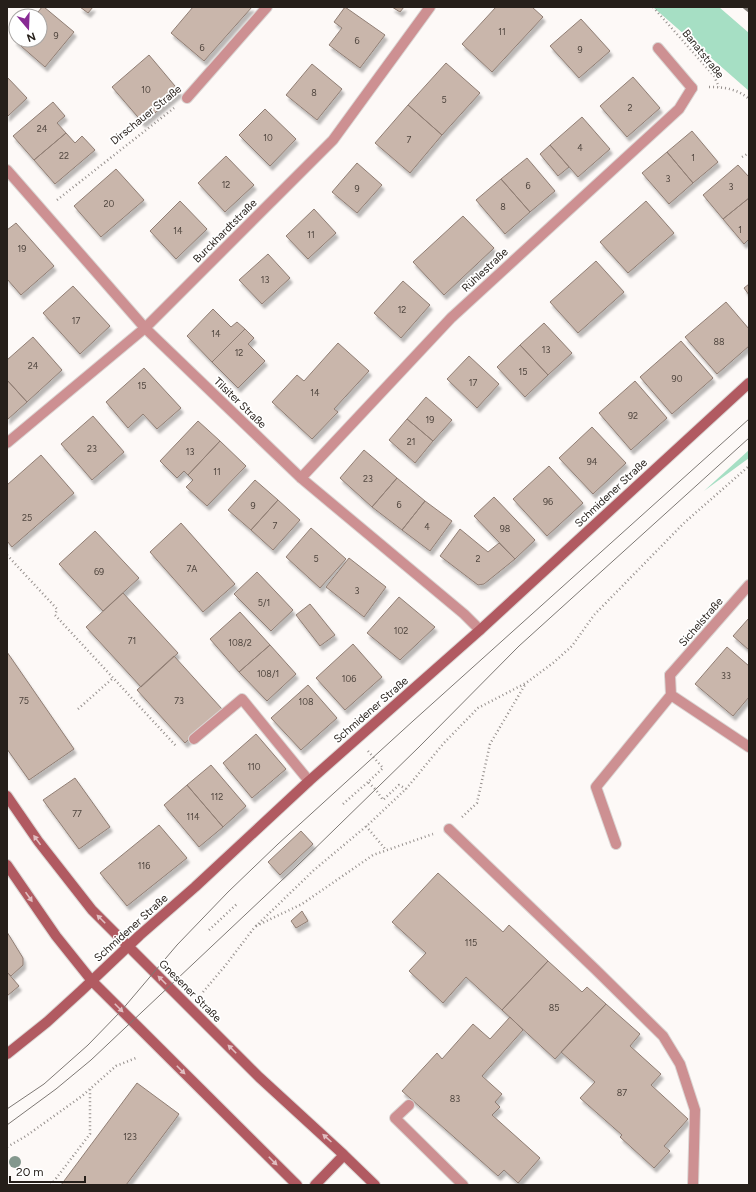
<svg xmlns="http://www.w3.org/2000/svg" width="756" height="1192" font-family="Figtree,sans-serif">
<defs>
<filter id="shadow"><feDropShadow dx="2.5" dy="4.5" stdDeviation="1" flood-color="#0004"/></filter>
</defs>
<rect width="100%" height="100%" fill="#fdf9f7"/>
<path fill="#a6dfc4" d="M 653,7 L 719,7 L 749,33 L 749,91 Z
M 749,450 L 749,458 L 704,491 Z"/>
<path fill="#c9b6ab" stroke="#907e74" filter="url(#shadow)" d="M 42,7 L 44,7 L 74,32 L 45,67 L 14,40 L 16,38 L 16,40 L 40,40 L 40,16 L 35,16 Z
M 80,7 L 93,7 L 88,13 Z
M 193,7 L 252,7 L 204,61 L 171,33 Z
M 345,7 L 385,35 L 360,68 L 329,45 L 342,28 L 334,22 Z
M 392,7 L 404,7 L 400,12 Z
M 496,7 L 532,7 L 543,17 L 492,72 L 462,44 Z
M 581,19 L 610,51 L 579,78 L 550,46 Z
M 149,55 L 180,92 L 143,123 L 112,87 Z
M 446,63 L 480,93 L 442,135 L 408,105 Z
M 312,64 L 342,89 L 317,120 L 286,95 Z
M 7,77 L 27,98 L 7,117 Z
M 633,77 L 660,108 L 627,137 L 600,106 Z
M 53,102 L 65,116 L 57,123 L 66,133 L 34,160 L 13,136 Z
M 408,105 L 442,135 L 410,173 L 375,143 Z
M 265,109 L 296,139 L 270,166 L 239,135 Z
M 582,117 L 610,149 L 578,177 L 550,145 Z
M 692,131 L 718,162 L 693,183 L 667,152 Z
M 66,133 L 75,143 L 82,136 L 95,150 L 55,184 L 34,160 Z
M 550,145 L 569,167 L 558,176 L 540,154 Z
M 667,152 L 693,183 L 669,204 L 642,173 Z
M 226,156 L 254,185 L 225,212 L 198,183 Z
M 527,158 L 555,191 L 530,212 L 501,179 Z
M 357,163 L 382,185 L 357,213 L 332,192 Z
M 738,165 L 749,177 L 749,198 L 723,219 L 703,195 Z
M 116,169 L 144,200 L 101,237 L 74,206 Z
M 501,179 L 530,212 L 505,234 L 476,200 Z
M 749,198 L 749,239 L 744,244 L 723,219 Z
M 180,201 L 207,229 L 176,259 L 150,231 Z
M 646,201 L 674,233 L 628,273 L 600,242 Z
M 314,209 L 336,233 L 308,259 L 286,236 Z
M 463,216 L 494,248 L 444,295 L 413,262 Z
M 16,223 L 54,266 L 21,295 L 7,279 L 7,230 Z
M 268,254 L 290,278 L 262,304 L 239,280 Z
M 596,261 L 624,292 L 578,333 L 550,302 Z
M 403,281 L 430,305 L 401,338 L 374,313 Z
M 749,284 L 749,295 L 744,288 Z
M 73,286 L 110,326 L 80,354 L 43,313 Z
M 726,302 L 749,329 L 749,346 L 717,374 L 685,337 Z
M 213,309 L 231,327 L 237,322 L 245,329 L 212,362 L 187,336 Z
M 544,323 L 572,353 L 548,375 L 520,345 Z
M 245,329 L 254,338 L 248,344 L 265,361 L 238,388 L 212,362 Z
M 33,337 L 62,370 L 27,402 L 7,380 L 7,360 Z
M 681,341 L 713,378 L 672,414 L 640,377 Z
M 338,343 L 369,371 L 334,409 L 338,412 L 312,439 L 272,402 L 297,375 L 304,381 Z
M 520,345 L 548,375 L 525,397 L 497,367 Z
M 469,356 L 499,384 L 477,408 L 447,379 Z
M 144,368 L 181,408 L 157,429 L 143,414 L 128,428 L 106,402 Z
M 7,380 L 27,402 L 7,420 Z
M 635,381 L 667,418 L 631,450 L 599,413 Z
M 426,397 L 452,420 L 433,441 L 407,419 Z
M 93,416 L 124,452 L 92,480 L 61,444 Z
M 407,419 L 433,441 L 415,463 L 389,440 Z
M 198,421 L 220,441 L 188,475 L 184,471 L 177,478 L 160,461 Z
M 592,427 L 626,463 L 593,494 L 559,458 Z
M 220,441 L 246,466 L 207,506 L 186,487 L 193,480 L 188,475 Z
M 364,450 L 397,478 L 372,507 L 340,478 Z
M 41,455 L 74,493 L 12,547 L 7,541 L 7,485 Z
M 549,466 L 583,503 L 547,536 L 513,499 Z
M 397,478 L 425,501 L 402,530 L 372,507 Z
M 255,480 L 278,500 L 251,530 L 228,510 Z
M 494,497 L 535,540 L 515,559 L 474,516 Z
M 278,500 L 300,520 L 273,550 L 251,530 Z
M 425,501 L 452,521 L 430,551 L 402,530 Z
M 181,523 L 235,584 L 203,612 L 150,552 Z
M 311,528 L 346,559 L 320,588 L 286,557 Z
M 460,529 L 488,552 L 499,543 L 515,559 L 484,584 L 478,585 L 440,556 Z
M 95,531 L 139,578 L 103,611 L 59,564 Z
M 349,558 L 386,587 L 364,617 L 326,587 Z
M 257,572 L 293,610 L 271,631 L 234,594 Z
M 123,593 L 178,653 L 141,687 L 86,627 Z
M 399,597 L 435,627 L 400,660 L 367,633 Z
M 310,604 L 335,635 L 320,646 L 296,615 Z
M 240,612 L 270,645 L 239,672 L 210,639 Z
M 749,618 L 749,650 L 733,636 Z
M 353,644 L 382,677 L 345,710 L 316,678 Z
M 270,645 L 296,674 L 267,701 L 239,672 Z
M 727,647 L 749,666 L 749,697 L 733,716 L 695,684 Z
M 7,652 L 74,749 L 29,780 L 7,749 Z
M 174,656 L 222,709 L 185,743 L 137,690 Z
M 308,685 L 337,718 L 301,750 L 271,718 Z
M 256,734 L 286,769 L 252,798 L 223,763 Z
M 211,765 L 246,806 L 223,827 L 187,785 Z
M 75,778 L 110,827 L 79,849 L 43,800 Z
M 187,785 L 223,827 L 199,847 L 164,805 Z
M 159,825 L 187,858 L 127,906 L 100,873 Z
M 301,831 L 313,844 L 280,875 L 268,862 Z
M 438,873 L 503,932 L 509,925 L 548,961 L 502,1010 L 466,977 L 443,1003 L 409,971 L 426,953 L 392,922 Z
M 302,911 L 308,921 L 296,928 L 291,921 Z
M 7,932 L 23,958 L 23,965 L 11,976 L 7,972 Z
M 548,961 L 582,992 L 587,987 L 606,1004 L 555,1059 L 502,1010 Z
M 7,972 L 19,986 L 7,996 Z
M 606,1004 L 640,1034 L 630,1046 L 661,1074 L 651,1085 L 688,1119 L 664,1146 L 670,1151 L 654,1168 L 620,1137 L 622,1135 L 580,1098 L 595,1082 L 561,1052 Z
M 510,1017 L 523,1030 L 482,1076 L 502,1094 L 495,1102 L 500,1107 L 492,1115 L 540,1158 L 518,1183 L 504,1170 L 498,1176 L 402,1091 L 437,1053 L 442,1059 L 473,1024 L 490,1039 Z
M 137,1083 L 179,1114 L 174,1121 L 126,1185 L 61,1185 Z"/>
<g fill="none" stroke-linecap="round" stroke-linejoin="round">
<g stroke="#dbd6d4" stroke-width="12">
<path id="service" d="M 658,48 L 692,88
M 671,695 L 749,747
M 194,739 L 242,699 L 309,781
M 449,829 L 595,969 L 663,1036 L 680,1064 L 695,1110 L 693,1185
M 616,844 L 596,787 L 671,695 L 670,675
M 409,1105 L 395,1118 L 463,1185"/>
</g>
<g stroke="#dbd6d4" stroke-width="12">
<path id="minor" d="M 187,98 L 267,7
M 7,170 L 145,328 L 301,478 L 464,614 L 480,630
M 7,443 L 145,328 L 333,140 L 430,7
M 301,478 L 451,318 L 679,109 L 692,88
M 670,675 L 749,585"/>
</g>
<g stroke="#dbd6d4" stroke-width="12">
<path id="secondary" d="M 7,796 L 38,841 L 92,910 L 259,1077 L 344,1155 L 375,1185
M 7,865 L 56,936 L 92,981 L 297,1185
M 7,1054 L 47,1022 L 81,991 L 140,935 L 195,887 L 309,781 L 480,630 L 749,383
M 315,1185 L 344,1155"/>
</g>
<path stroke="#958f8c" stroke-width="2.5" stroke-dasharray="1 3" stroke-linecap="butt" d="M 653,7 L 714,76 L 719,87
M 709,87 C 724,87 738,89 749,99
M 742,157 L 749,153
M 57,200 L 174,108
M 7,555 L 57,609 L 55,615 L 177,747
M 78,709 L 113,678
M 368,751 L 383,768 L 368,782 L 376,790 L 383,800 L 399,785 L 406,789
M 343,804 L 368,782
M 462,817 L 477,803 L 490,744 L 526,683
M 366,826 L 386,850
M 256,926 L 302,904 L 373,855 L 433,834
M 209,930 L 238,903
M 203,992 L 225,966 L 254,928 L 314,870 L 369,824 L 406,789 L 443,744 L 478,708 L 526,683 L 553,663 L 572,646 L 594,615 L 684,523 L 749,466
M 7,1147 L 26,1136 L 82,1096 L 116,1066 L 136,1058
M 51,1185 L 90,1134 L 90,1089"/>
<use href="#service" stroke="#cd9092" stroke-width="10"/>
<use href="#minor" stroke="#cd9092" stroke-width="10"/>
<use href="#secondary" stroke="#b15a61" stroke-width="10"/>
<path stroke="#7d7874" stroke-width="1" d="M 7,1109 L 44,1084 L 88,1045 L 121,1011 L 177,945 L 228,892 L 278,844 L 413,721 L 749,419
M 7,1125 L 56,1089 L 91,1060 L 297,866 L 419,747 L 519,646 L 749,438"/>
<path stroke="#7d7874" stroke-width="3" stroke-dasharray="8 4" stroke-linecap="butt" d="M 744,7 L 749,11"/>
</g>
<circle fill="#84988e" cx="15" cy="1162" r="6"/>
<defs><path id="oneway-solid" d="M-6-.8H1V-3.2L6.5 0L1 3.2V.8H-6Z"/></defs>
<g fill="#e0bdc0">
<use href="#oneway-solid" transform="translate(37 840) rotate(-126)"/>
<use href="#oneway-solid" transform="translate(29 897) rotate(55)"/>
<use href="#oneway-solid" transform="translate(101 919) rotate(-135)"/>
<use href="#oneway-solid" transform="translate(162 980) rotate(-135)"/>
<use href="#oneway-solid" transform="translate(119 1008) rotate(45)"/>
<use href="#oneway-solid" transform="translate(232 1049) rotate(-135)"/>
<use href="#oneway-solid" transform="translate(181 1070) rotate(45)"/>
<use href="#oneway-solid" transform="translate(327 1138) rotate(-138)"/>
<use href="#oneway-solid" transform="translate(273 1161) rotate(45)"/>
</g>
<g text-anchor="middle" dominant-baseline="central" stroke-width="3.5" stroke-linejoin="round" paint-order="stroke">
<g font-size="9" fill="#4f453e">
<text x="502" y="31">11</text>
<text x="56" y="35">9</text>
<text x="357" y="40">6</text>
<text x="202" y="47">6</text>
<text x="580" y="49">9</text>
<text x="146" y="89">10</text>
<text x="314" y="92">8</text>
<text x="444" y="99">5</text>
<text x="630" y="107">2</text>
<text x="42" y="128">24</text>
<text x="268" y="137">10</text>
<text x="409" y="139">7</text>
<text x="580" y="147">4</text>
<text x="64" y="155">22</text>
<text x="693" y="157">1</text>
<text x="668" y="178">3</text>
<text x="226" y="184">12</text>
<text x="528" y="185">6</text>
<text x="731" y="186">3</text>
<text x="357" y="188">9</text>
<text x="109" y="203">20</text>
<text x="503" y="206">8</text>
<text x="740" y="229">1</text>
<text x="178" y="230">14</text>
<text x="311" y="234">11</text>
<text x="22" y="248">19</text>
<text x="265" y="279">13</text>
<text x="402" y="309">12</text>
<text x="76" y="320">17</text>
<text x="216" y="333">14</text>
<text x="719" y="341">88</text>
<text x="546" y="349">13</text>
<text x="239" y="352">12</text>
<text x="33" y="365">24</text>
<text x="523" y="371">15</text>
<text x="677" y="378">90</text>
<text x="473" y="382">17</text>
<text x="142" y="385">15</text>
<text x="315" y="392">14</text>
<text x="633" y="415">92</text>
<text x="430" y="419">19</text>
<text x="411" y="441">21</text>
<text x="92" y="448">23</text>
<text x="190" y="451">13</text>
<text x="592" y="461">94</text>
<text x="217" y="471">11</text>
<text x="368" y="478">23</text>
<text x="548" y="501">96</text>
<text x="399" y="504">6</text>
<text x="253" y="505">9</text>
<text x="27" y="517">25</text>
<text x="275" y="525">7</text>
<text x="427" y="526">4</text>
<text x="505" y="528">98</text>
<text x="316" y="558">5</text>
<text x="478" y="558">2</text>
<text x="192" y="568">7A</text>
<text x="99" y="571">69</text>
<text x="357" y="590">3</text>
<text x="264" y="602">5/1</text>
<text x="401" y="630">102</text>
<text x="132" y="640">71</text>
<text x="240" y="642">108/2</text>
<text x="268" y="673">108/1</text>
<text x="726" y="675">33</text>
<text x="349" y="678">106</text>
<text x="24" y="700">75</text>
<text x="179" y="700">73</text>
<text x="306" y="701">108</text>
<text x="254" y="766">110</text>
<text x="217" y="796">112</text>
<text x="77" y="813">77</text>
<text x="193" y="816">114</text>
<text x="144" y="865">116</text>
<text x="471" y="942">115</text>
<text x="554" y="1007">85</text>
<text x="622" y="1092">87</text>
<text x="455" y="1098">83</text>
<text x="130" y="1136">123</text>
</g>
<g font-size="11" fill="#261f1a" stroke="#fff">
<text transform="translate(703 54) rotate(51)">Banatstraße</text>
<text transform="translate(146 115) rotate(-39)">Dirschauer Straße</text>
<text transform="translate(225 231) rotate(-45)">Burckhardtstraße</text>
<text transform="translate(485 270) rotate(-43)">Rühlestraße</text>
<text transform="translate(240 403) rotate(44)">Tilsiter Straße</text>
<text transform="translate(611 493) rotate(-43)">Schmidener Straße</text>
<text transform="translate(701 622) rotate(-49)">Sichelstraße</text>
<text transform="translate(371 710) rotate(-41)">Schmidener Straße</text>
<text transform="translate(131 928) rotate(-42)">Schmidener Straße</text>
<text transform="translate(190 991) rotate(45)">Gnesener Straße</text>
</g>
</g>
<rect width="756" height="1192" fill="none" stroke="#261f1a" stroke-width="16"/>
<g transform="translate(28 28) rotate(161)"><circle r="19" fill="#ffffff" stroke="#a8a5a3"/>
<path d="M0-3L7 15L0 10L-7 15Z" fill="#882a94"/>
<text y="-6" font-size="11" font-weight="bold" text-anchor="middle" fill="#261f1a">N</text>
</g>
<path d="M10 1176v6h75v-6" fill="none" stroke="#261f1a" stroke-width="2"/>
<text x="16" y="1176" font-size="12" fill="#261f1a" stroke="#ffffff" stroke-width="3" paint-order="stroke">20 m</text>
</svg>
